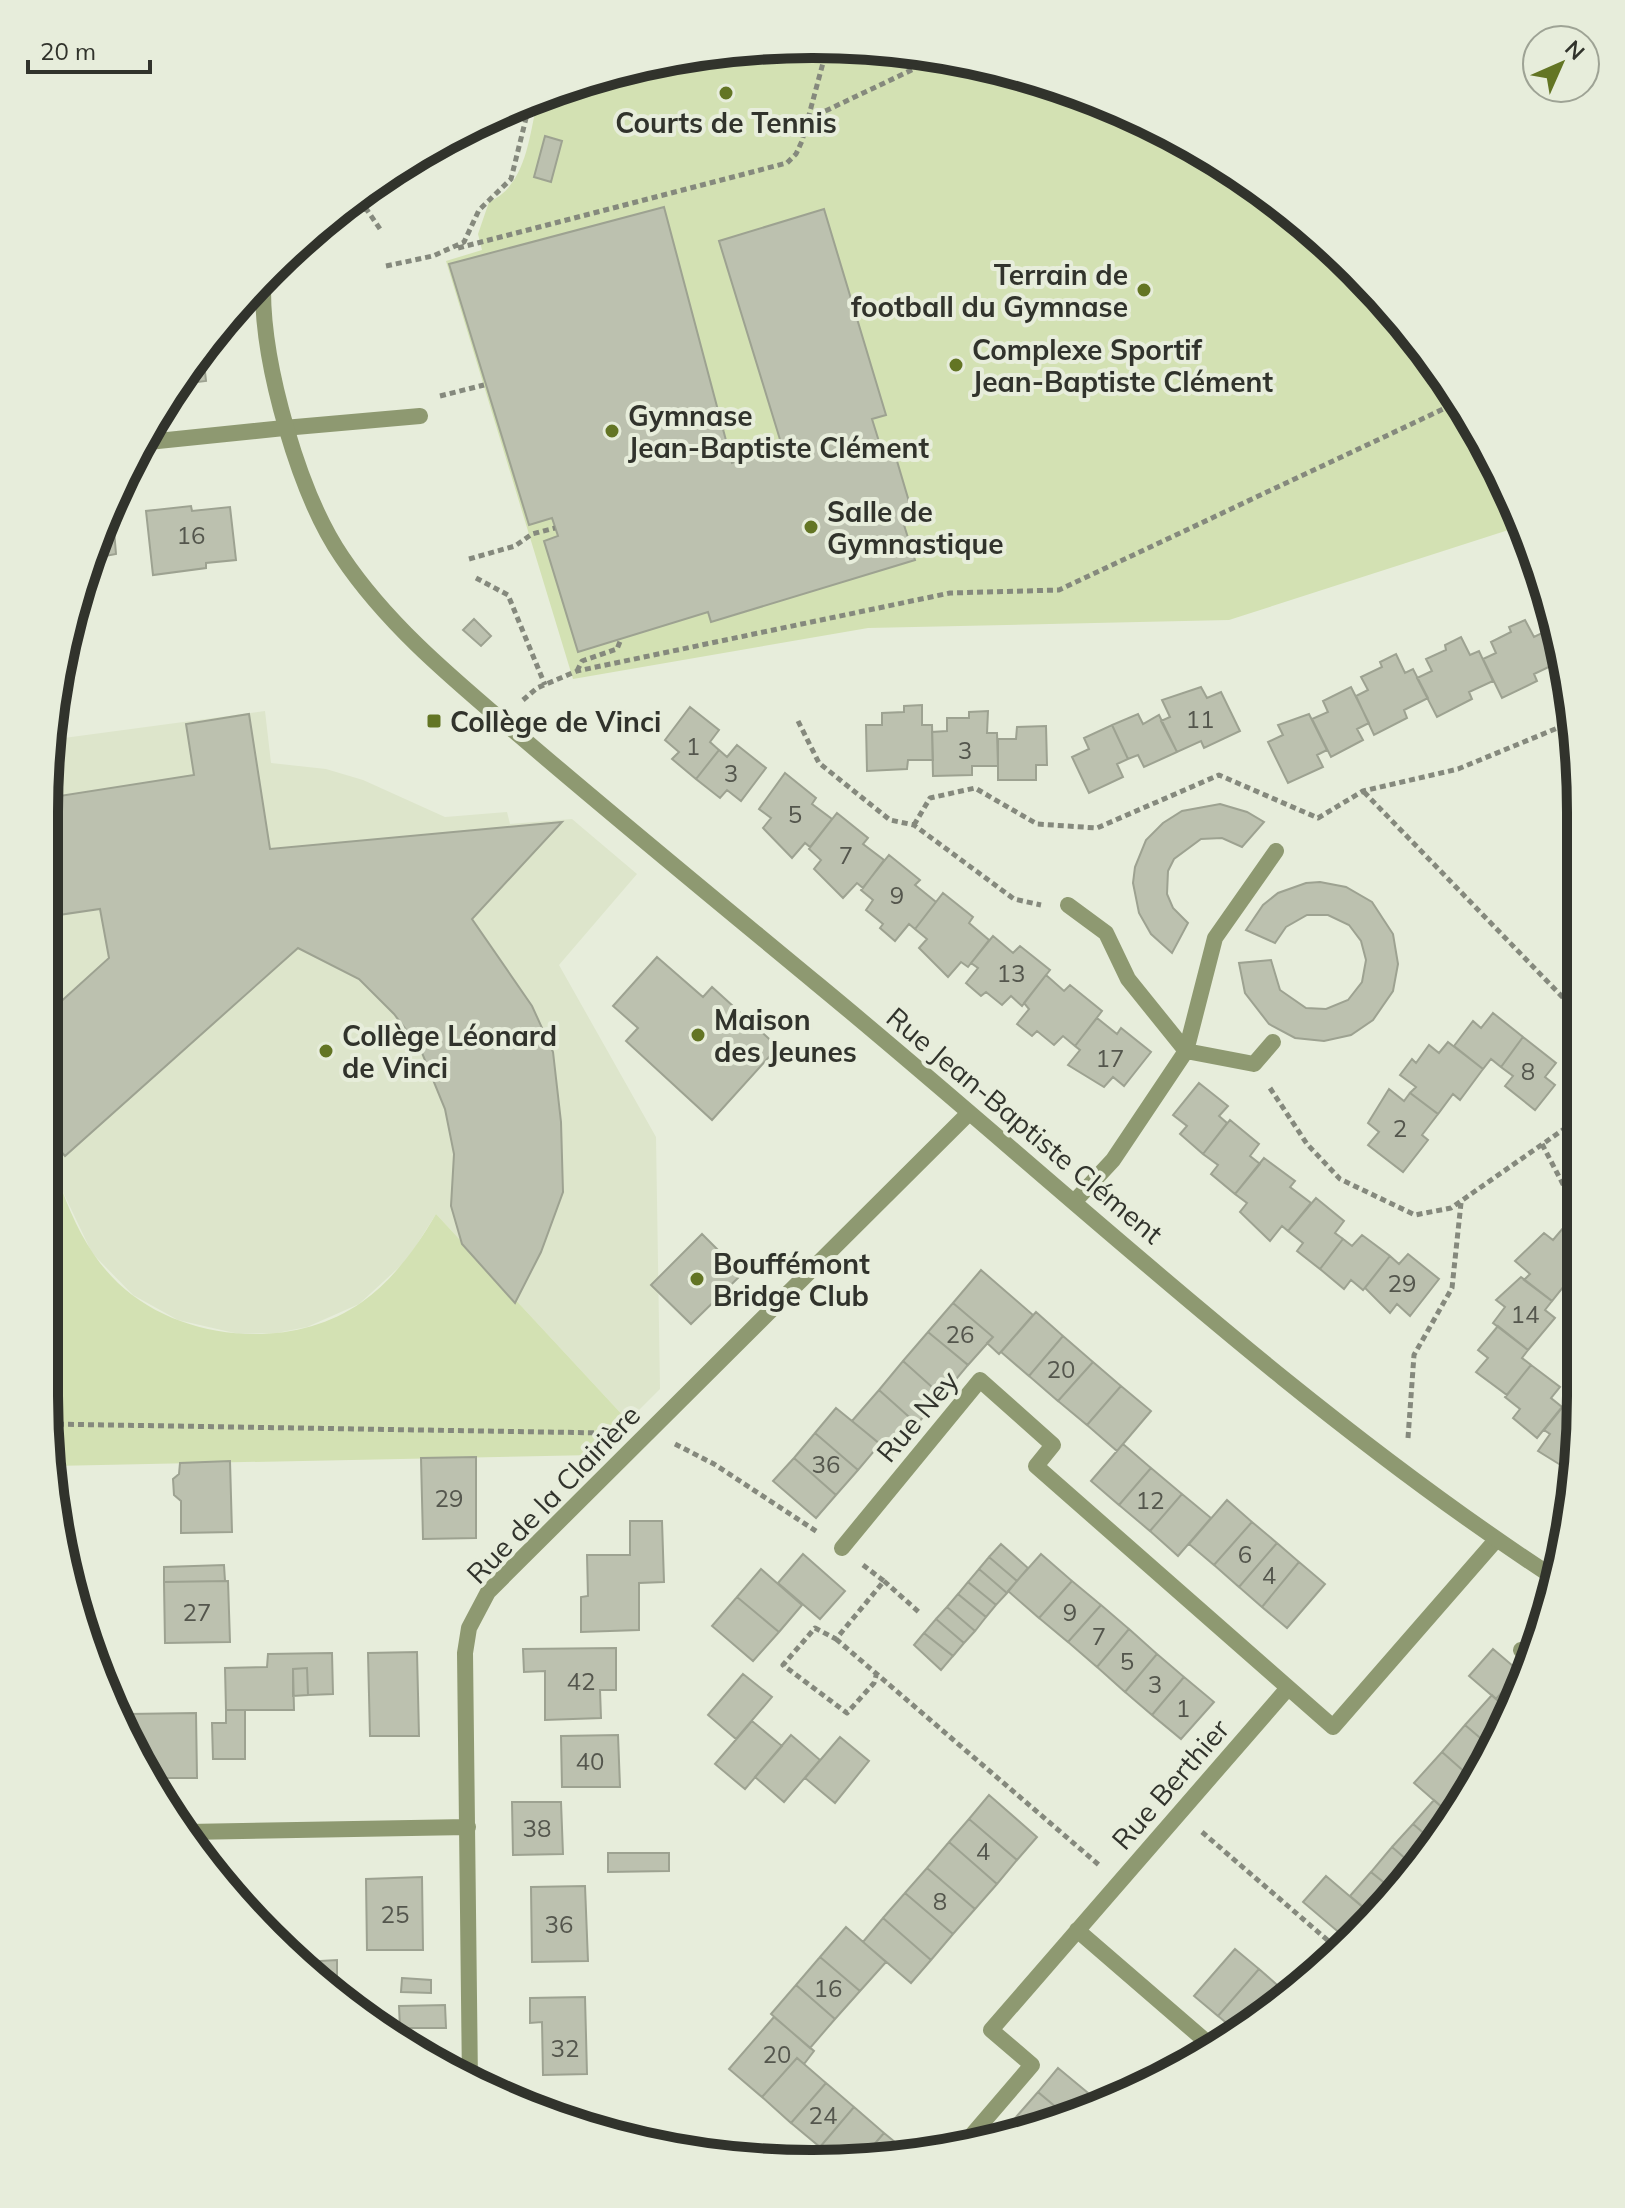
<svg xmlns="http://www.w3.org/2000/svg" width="1625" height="2208" font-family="Mulish,sans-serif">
<rect width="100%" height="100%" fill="#e7eddb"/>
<path fill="#dde5cb" d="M 265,711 L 271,763 L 326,769 L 363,780 L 445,817 L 507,812 L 510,824 L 572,819 L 637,874 L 559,965 L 656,1137 L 660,1389 L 628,1421 L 436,1214 L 407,1260 L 359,1304 L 307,1327 L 277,1333 L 239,1334 L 178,1320 L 133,1295 L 92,1253 L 62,1190 L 45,1193 L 46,763 L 49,740 Z"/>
<path fill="#d3e1b3" d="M 763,46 L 913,51 L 1060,85 L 1197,147 L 1320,235 L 1422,345 L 1524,525 L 1229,620 L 868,628 L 573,679 L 446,261 L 482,250 L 478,234 L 489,202 C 527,185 529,135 538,99 L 614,70 Z
M 62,1190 C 75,1225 91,1257 118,1283 C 180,1342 292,1352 362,1302 C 394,1279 416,1248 436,1214 L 628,1421 L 594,1455 L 53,1466 L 44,1395 L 45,1193 Z"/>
<path fill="#bcc1af" stroke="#9da291" stroke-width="2" d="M 459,132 L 454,152 L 434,147 Z
M 545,136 L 562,141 L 551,182 L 534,177 Z
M 664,207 L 732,463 L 782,446 L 719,241 L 824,209 L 886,415 L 872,419 L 881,448 L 892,444 L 910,505 L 899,509 L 915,560 L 711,622 L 708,612 L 578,652 L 544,541 L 558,536 L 552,518 L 529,525 L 449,264 Z
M 203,354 L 206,381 L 174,385 Z
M 191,506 L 192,511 L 230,507 L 236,560 L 206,563 L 206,568 L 153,575 L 146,511 Z
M 113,518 L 116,554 L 100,557 L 100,564 L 92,565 Z
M 474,619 L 491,636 L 481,646 L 463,630 Z
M 1525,620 L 1534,637 L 1542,633 L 1557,663 L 1534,674 L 1537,681 L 1502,698 L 1483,659 L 1496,653 L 1491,642 L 1511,632 L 1509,627 Z
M 1461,637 L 1470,655 L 1479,651 L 1493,681 L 1469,692 L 1472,699 L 1437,717 L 1417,678 L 1432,671 L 1426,659 L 1446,650 L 1445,645 Z
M 1554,637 L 1565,678 L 1546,641 Z
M 1396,654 L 1405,673 L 1413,669 L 1428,698 L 1404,710 L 1407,718 L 1374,735 L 1356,696 L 1368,690 L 1361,677 L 1382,667 L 1380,662 Z
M 1201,687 L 1207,698 L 1221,692 L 1240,731 L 1204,748 L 1201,741 L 1177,752 L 1161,721 L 1170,717 L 1162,700 Z
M 1351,687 L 1369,723 L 1357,729 L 1363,740 L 1331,757 L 1312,719 L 1328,712 L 1323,701 Z
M 922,705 L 922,725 L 932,725 L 933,760 L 908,760 L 907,769 L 867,771 L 866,725 L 882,725 L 882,713 L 904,712 L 904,706 Z
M 690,707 L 719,730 L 710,742 L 719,750 L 696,779 L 672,759 L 679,752 L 665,740 Z
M 988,711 L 987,733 L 997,733 L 998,766 L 972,766 L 972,775 L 933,776 L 932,732 L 947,731 L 947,718 L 969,718 L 969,712 Z
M 249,714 L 270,849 L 562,822 L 472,919 L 532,1006 L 553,1052 L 561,1122 L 563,1192 L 541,1252 L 515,1303 L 462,1244 L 451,1206 L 454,1154 L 445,1109 L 420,1048 L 394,1014 L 359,979 L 298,948 L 65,1156 L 45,1133 L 45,1016 L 109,958 L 100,909 L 45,917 L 45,814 L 55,812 L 53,797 L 194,775 L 186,724 Z
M 1138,714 L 1143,724 L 1159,715 L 1177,752 L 1144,767 L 1138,755 L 1128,759 L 1112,725 Z
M 1309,714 L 1327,750 L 1317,755 L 1323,767 L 1288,783 L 1268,742 L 1283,735 L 1278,725 Z
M 1112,725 L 1128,759 L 1117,764 L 1123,777 L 1089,793 L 1072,757 L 1089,749 L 1084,738 Z
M 1046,726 L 1047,765 L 1036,765 L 1036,780 L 998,780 L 998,739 L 1016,739 L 1017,727 Z
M 737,745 L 766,768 L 741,801 L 727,790 L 720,798 L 696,779 L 719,750 L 727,757 Z
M 785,773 L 816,798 L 812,804 L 832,819 L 810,847 L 805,843 L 792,858 L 763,828 L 771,818 L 759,809 Z
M 1220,804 L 1247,812 L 1264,822 L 1242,847 L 1222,838 L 1201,839 L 1174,859 L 1168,871 L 1167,894 L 1173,908 L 1188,923 L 1172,953 L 1151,934 L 1139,913 L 1133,883 L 1135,867 L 1146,840 L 1163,823 L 1182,811 Z
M 837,813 L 868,838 L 863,844 L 884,860 L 863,888 L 857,883 L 843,898 L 814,869 L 821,860 L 809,849 Z
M 889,855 L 920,880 L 915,885 L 936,902 L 915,929 L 909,924 L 895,941 L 880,928 L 883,924 L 866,910 L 873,900 L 861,890 Z
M 1320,882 L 1346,887 L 1372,902 L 1393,934 L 1398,964 L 1393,991 L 1373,1020 L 1351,1035 L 1324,1041 L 1295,1038 L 1269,1024 L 1245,993 L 1239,963 L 1271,960 L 1280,990 L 1306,1008 L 1326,1009 L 1348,1000 L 1362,982 L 1366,960 L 1361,941 L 1349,925 L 1328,915 L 1307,915 L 1286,927 L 1275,943 L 1246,930 L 1263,905 L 1278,893 L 1306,883 Z
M 943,893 L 973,917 L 969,923 L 989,940 L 968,967 L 961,962 L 948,977 L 919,948 L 927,939 L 915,929 Z
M 993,936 L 1013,953 L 1020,946 L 1050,970 L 1022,1006 L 1011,996 L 1002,1005 L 986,992 L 981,996 L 966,983 L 978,968 L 971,963 Z
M 657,957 L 703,997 L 712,987 L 778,1047 L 712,1120 L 626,1041 L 638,1028 L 613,1006 Z
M 1046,975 L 1064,991 L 1070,985 L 1102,1011 L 1075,1046 L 1063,1036 L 1054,1045 L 1037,1031 L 1032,1036 L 1017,1024 L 1029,1009 L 1024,1003 Z
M 1493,1013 L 1523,1037 L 1501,1067 L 1491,1059 L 1483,1069 L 1454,1046 L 1473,1021 L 1481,1028 Z
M 1097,1018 L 1117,1034 L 1121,1028 L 1151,1052 L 1124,1086 L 1113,1077 L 1104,1087 L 1068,1065 L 1080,1050 L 1075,1046 Z
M 1523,1037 L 1556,1063 L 1545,1077 L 1555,1085 L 1535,1110 L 1505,1086 L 1513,1076 L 1501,1067 Z
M 1448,1042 L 1483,1069 L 1460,1100 L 1453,1094 L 1438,1114 L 1410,1093 L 1416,1087 L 1400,1075 L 1412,1059 L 1416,1063 L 1429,1045 L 1439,1053 Z
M 1199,1083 L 1228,1106 L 1219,1116 L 1227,1123 L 1203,1154 L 1180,1134 L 1187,1126 L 1173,1115 Z
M 1389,1089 L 1404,1101 L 1410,1093 L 1438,1114 L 1422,1135 L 1428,1140 L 1403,1172 L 1368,1145 L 1379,1132 L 1368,1123 Z
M 1230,1120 L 1259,1144 L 1250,1156 L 1260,1164 L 1235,1194 L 1211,1174 L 1218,1165 L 1203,1154 Z
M 1264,1158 L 1295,1181 L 1290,1187 L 1311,1203 L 1288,1231 L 1282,1226 L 1270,1241 L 1240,1212 L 1247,1203 L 1235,1194 Z
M 1316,1198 L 1344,1221 L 1335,1233 L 1343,1239 L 1320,1269 L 1297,1251 L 1303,1243 L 1288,1231 Z
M 1563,1228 L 1578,1239 L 1578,1280 L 1574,1286 L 1568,1281 L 1552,1301 L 1524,1280 L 1530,1274 L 1515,1261 L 1544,1233 L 1553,1240 Z
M 702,1234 L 742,1274 L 691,1324 L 651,1285 Z
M 1362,1235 L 1390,1256 L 1363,1290 L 1351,1280 L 1344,1289 L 1320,1269 L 1343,1239 L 1352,1246 Z
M 1408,1254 L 1439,1279 L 1410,1316 L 1397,1304 L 1390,1313 L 1365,1288 L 1390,1256 L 1399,1264 Z
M 981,1270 L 1033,1315 L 999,1354 L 987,1343 L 993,1337 L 953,1303 Z
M 1521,1277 L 1552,1301 L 1545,1310 L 1555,1318 L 1528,1350 L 1493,1323 L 1505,1307 L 1496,1300 Z
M 953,1303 L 993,1337 L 968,1365 L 928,1332 Z
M 1036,1312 L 1063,1336 L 1029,1376 L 1001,1352 Z
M 1498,1326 L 1528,1350 L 1522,1358 L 1531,1365 L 1507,1395 L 1476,1372 L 1488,1358 L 1478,1350 Z
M 928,1332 L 968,1365 L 942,1396 L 903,1361 Z
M 1063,1336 L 1093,1362 L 1058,1401 L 1029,1376 Z
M 903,1361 L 942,1396 L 917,1424 L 879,1390 Z
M 1093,1362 L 1121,1386 L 1087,1425 L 1058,1401 Z
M 1531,1365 L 1560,1387 L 1551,1398 L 1562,1407 L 1537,1438 L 1513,1418 L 1520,1409 L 1505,1397 Z
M 1121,1386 L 1151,1411 L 1117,1451 L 1087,1425 Z
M 879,1390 L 917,1424 L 892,1454 L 852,1421 Z
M 1565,1404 L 1579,1415 L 1579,1446 L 1572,1472 L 1538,1451 L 1550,1434 L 1544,1430 Z
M 836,1408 L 880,1444 L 858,1470 L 815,1433 Z
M 815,1433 L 858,1470 L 836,1495 L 794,1458 Z
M 1123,1444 L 1151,1468 L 1119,1505 L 1091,1481 Z
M 476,1457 L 476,1538 L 423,1539 L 421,1458 Z
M 794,1458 L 836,1495 L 816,1518 L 773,1481 Z
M 230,1461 L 232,1532 L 181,1533 L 181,1501 L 174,1495 L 173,1479 L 179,1474 L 180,1463 Z
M 1151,1468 L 1182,1494 L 1150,1531 L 1119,1505 Z
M 1182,1494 L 1211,1518 L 1178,1556 L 1150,1531 Z
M 1227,1500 L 1252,1522 L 1214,1565 L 1189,1544 Z
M 630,1521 L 662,1521 L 664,1582 L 639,1583 L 639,1630 L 581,1632 L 581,1597 L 588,1596 L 587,1555 L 630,1555 Z
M 1252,1522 L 1277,1543 L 1239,1587 L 1214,1565 Z
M 1277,1543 L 1299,1562 L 1262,1607 L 1239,1587 Z
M 1001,1544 L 1028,1568 L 1017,1581 L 989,1557 Z
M 803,1554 L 845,1591 L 820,1619 L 778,1583 Z
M 1041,1554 L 1072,1581 L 1039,1618 L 1008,1591 Z
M 989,1557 L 1017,1581 L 1007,1593 L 979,1569 Z
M 1299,1562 L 1325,1584 L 1287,1628 L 1262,1607 Z
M 224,1565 L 225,1581 L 164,1582 L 164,1567 Z
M 761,1569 L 802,1605 L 779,1632 L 737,1597 Z
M 979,1569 L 1007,1593 L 996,1605 L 968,1582 Z
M 228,1581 L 230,1642 L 165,1643 L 164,1582 Z
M 1072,1581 L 1101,1605 L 1068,1642 L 1039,1618 Z
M 968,1582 L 996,1605 L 986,1617 L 958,1594 Z
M 958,1594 L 986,1617 L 975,1631 L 947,1607 Z
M 737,1597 L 779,1632 L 753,1661 L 712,1626 Z
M 1101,1605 L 1129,1629 L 1097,1667 L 1068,1642 Z
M 947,1607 L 975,1631 L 964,1643 L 936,1619 Z
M 936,1619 L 964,1643 L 953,1656 L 924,1633 Z
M 1129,1629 L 1157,1654 L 1125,1692 L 1097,1667 Z
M 924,1633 L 953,1656 L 941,1670 L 914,1645 Z
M 616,1648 L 616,1690 L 600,1690 L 601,1718 L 545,1720 L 545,1671 L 524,1672 L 523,1649 Z
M 1493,1649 L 1520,1672 L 1496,1699 L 1469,1676 Z
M 417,1652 L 419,1736 L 370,1736 L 368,1653 Z
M 332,1653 L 333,1694 L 308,1695 L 307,1668 L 293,1669 L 294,1710 L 226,1710 L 225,1668 L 267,1667 L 268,1654 Z
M 1157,1654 L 1184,1677 L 1152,1715 L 1125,1692 Z
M 307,1668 L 308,1695 L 293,1696 L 293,1669 Z
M 1520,1672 L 1525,1676 L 1508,1710 L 1496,1699 Z
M 743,1674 L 772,1697 L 736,1739 L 708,1715 Z
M 1184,1677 L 1214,1702 L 1181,1739 L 1152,1715 Z
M 1492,1695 L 1509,1711 L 1492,1748 L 1465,1725 Z
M 226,1710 L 245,1710 L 245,1759 L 213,1759 L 212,1723 L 226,1723 Z
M 196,1713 L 197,1778 L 146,1778 L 128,1735 L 128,1714 Z
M 752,1721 L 782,1746 L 745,1789 L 715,1764 Z
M 1465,1725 L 1492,1748 L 1476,1782 L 1442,1752 Z
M 618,1735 L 620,1787 L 562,1787 L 561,1736 Z
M 791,1735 L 820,1760 L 784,1802 L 755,1777 Z
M 840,1737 L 869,1761 L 835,1803 L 805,1778 Z
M 1442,1752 L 1476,1782 L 1452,1816 L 1414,1783 Z
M 989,1795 L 1037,1837 L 1017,1860 L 969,1819 Z
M 1434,1800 L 1452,1816 L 1434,1842 L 1413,1824 Z
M 512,1802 L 561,1802 L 563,1854 L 513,1855 Z
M 969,1819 L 1017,1860 L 997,1884 L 949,1842 Z
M 1413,1824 L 1434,1842 L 1415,1867 L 1392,1847 Z
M 949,1842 L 997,1884 L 975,1909 L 927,1868 Z
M 1392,1847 L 1415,1867 L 1397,1893 L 1371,1872 Z
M 608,1853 L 669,1853 L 669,1871 L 608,1872 Z
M 927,1868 L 975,1909 L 953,1934 L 905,1893 Z
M 1371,1872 L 1397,1893 L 1375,1917 L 1350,1896 Z
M 1326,1876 L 1373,1916 L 1349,1941 L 1303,1902 Z
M 422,1877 L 423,1950 L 367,1950 L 366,1879 Z
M 585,1886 L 588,1961 L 532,1962 L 531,1887 Z
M 905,1893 L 953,1934 L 931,1960 L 883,1918 Z
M 883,1918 L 931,1960 L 911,1983 L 863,1942 Z
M 846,1927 L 886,1962 L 860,1991 L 820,1957 Z
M 1235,1949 L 1259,1969 L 1218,2016 L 1194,1996 Z
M 820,1957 L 860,1991 L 835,2019 L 796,1985 Z
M 337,1960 L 337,1988 L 301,1962 Z
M 1259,1969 L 1284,1991 L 1265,2014 L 1235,2030 L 1218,2016 Z
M 402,1978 L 431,1980 L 431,1993 L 401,1992 Z
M 796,1985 L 835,2019 L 810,2048 L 771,2014 Z
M 1284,1991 L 1290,1996 L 1265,2014 Z
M 585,1997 L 587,2074 L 543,2075 L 542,2022 L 530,2023 L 530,1998 Z
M 445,2005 L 446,2028 L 400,2028 L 399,2006 Z
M 774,2017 L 814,2051 L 804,2064 L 797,2058 L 762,2097 L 729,2069 Z
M 797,2058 L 826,2083 L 791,2123 L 762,2097 Z
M 1058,2068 L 1099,2102 L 1069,2118 L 1038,2092 Z
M 826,2083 L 854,2107 L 820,2147 L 791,2123 Z
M 1038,2092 L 1069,2118 L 1031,2129 L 1017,2116 Z
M 854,2107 L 884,2133 L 859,2162 L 835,2160 L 820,2147 Z
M 1017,2116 L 1031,2129 L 1001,2135 Z
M 884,2133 L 908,2153 L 859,2162 Z"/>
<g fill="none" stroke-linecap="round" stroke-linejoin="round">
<path stroke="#85897d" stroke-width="5" stroke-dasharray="6 4" stroke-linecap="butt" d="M 807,134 L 821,113 L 939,57
M 345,203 L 367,210 L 380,229
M 458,248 L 787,163 L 796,154 L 802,141 L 827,48
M 386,266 L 433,256 L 464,242 L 479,210 L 511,179 L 530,102
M 440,396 L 484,385
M 469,559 L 515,546 L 532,534 L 555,528
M 476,578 L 508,595 L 545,685
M 577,671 L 582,661 L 617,649 L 621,639
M 523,700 L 537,688 L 577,671 L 950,593 L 1059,590 L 1456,403
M 798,721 L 819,763 L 890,820 L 914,825 L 1014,899 L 1041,905
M 1364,792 L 1576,1011
M 914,825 L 930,798 L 975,788 L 1037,824 L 1097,828 L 1219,775 L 1318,818 L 1363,791 L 1458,769 L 1560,727 L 1574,726
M 1270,1088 L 1307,1144 L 1340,1179 L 1415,1215 L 1451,1208 L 1577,1120
M 1542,1144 L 1578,1213
M 48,1424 L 607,1433
M 1408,1438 L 1414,1355 L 1452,1288 L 1461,1203
M 675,1444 L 714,1464 L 819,1533
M 863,1565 L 884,1581 L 836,1639 L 815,1628 L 783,1665 L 847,1713 L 874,1683 L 877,1672
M 884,1581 L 921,1614
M 836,1639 L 1099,1865
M 1202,1832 L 1339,1950"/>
<path stroke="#8e9971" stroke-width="16" d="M 284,428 L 420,416
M 1068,905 L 1106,933 L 1128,979 L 1186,1051 L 1254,1064 L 1273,1042
M 1074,1202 L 1113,1160 L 1186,1051 L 1215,938 L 1276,851
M 842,1548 L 980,1380 L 1053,1445 L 1036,1466 L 1333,1727 L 1496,1540
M 1521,1650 L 1533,1659
M 1077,1930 L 1209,2044
M 966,2142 L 1032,2065 L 991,2030 L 1288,1688"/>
<path stroke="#8e9971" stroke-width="16" d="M 263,290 C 263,366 299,494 342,557 C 389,627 457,682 520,736 C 618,820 717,901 816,983 C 1059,1183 1289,1404 1553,1577
M 148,442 L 284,428
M 187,1832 L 468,1827
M 470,2083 L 465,1653 L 469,1628 L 488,1592 L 969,1113"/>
</g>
<g fill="#637524" stroke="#e7eddb" stroke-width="3">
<circle cx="726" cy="93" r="8"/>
<circle cx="1144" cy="290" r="8"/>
<circle cx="956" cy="365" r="8"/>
<circle cx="612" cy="431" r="8"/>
<circle cx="811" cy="527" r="8"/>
<rect x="426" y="713" width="16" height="16" rx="4"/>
<circle cx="698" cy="1035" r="8"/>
<circle cx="326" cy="1051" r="8"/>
<circle cx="697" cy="1279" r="8"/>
</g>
<g text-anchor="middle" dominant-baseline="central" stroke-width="8" stroke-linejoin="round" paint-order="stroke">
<g font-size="24" fill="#54564d">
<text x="191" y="535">16</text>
<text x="1200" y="719">11</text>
<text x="693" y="746">1</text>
<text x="965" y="750">3</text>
<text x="731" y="773">3</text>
<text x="795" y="814">5</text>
<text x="846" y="855">7</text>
<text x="897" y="895">9</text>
<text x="1011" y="973">13</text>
<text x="1110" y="1058">17</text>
<text x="1528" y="1071">8</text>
<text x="1400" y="1128">2</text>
<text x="1402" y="1283">29</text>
<text x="1525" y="1314">14</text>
<text x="960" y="1334">26</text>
<text x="1061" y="1369">20</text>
<text x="826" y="1464">36</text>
<text x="449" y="1498">29</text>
<text x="1150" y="1500">12</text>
<text x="1245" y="1554">6</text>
<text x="1269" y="1575">4</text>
<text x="197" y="1612">27</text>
<text x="1070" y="1612">9</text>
<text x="1099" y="1636">7</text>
<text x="1127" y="1661">5</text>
<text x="581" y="1681">42</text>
<text x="1155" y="1684">3</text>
<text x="1183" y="1708">1</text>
<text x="590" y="1761">40</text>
<text x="537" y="1828">38</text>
<text x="983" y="1851">4</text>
<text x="940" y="1901">8</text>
<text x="395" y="1914">25</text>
<text x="559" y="1924">36</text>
<text x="828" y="1988">16</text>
<text x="565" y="2048">32</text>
<text x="777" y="2054">20</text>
<text x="823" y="2115">24</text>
</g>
<g font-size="28" font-weight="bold" fill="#31332c" stroke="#e7eddb" text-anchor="start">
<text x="726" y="122" text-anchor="middle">Courts de Tennis</text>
<text x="1128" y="274" text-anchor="end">Terrain de<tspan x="1128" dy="32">football du Gymnase</tspan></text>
<text x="972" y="349">Complexe Sportif<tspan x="972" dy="32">Jean-Baptiste Clément</tspan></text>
<text x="628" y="415">Gymnase<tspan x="628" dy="32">Jean-Baptiste Clément</tspan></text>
<text x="827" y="511">Salle de<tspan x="827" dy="32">Gymnastique</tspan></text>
<text x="450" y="721">Collège de Vinci</text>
<text x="714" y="1019">Maison<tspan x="714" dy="32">des Jeunes</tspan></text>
<text x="342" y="1035">Collège Léonard<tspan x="342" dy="32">de Vinci</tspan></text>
<text x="713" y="1263">Bouffémont<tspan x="713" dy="32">Bridge Club</tspan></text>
</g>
<g font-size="28" fill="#31332c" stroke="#e7eddb">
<text transform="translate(1025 1125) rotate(40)">Rue Jean-Baptiste Clément</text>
<text transform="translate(917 1416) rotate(-50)">Rue Ney</text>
<text transform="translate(553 1494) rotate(-46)">Rue de la Clairière</text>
<text transform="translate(1170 1784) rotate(-49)">Rue Berthier</text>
</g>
</g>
<path d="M0 0H1625V2208H0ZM812 58H813A754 754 0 0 1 1567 812V1396A754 754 0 0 1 813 2150H812A754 754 0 0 1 58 1396V812A754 754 0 0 1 812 58Z" fill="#e7eddb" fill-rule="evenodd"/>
<path fill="none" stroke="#31332c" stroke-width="10" d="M812 58H813A754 754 0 0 1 1567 812V1396A754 754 0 0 1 813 2150H812A754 754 0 0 1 58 1396V812A754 754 0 0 1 812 58Z"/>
<g transform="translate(1561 64) rotate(45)"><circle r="38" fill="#e7eddb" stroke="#9ea395" stroke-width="2"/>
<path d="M0-6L14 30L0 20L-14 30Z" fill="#637524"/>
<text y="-12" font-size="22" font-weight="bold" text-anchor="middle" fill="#31332c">N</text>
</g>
<path d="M28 60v12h122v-12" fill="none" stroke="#31332c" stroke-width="4"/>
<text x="40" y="60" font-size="24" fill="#31332c" stroke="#e7eddb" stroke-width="6" paint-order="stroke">20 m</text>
</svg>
